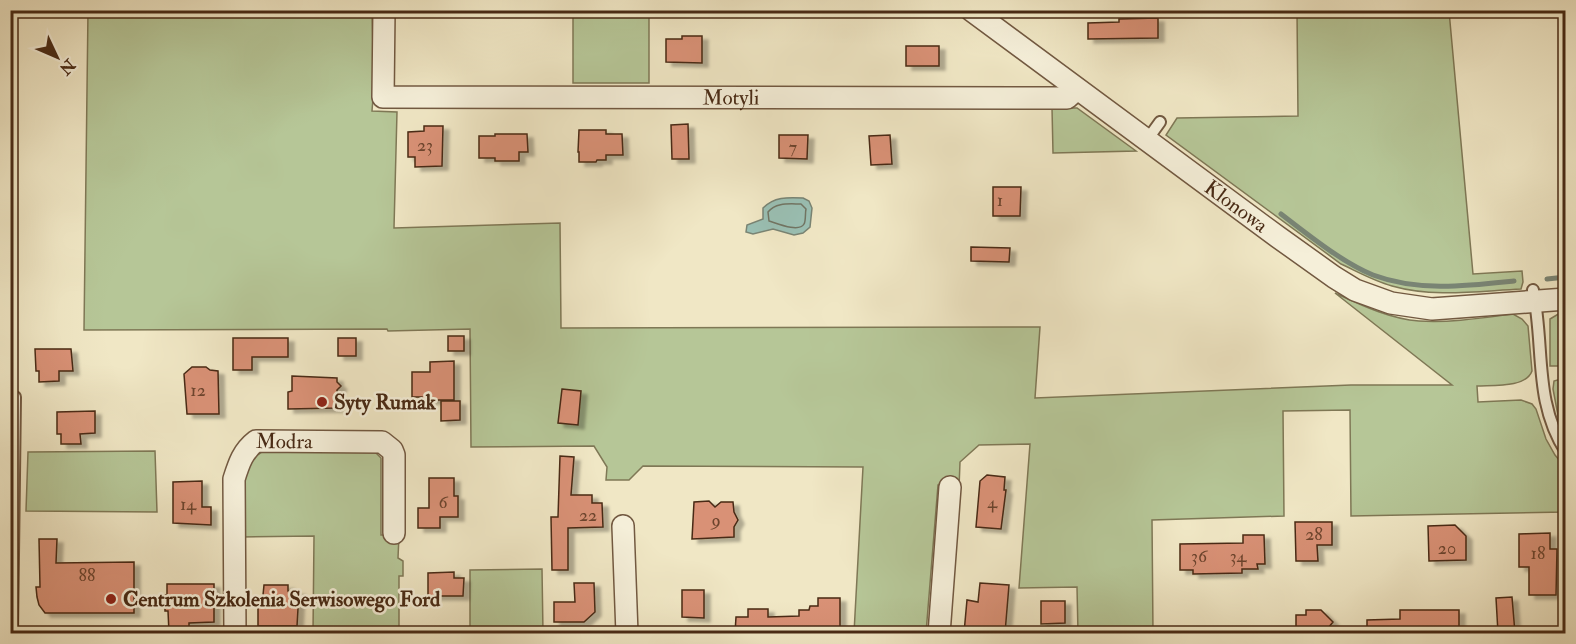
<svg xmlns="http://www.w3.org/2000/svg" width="1576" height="644" font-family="'IM FELL Double Pica',serif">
<defs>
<filter id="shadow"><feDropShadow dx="6" dy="4" stdDeviation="1.5" flood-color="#0004"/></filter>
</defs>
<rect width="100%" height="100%" fill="#f0e7c5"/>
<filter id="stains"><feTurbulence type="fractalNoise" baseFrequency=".00333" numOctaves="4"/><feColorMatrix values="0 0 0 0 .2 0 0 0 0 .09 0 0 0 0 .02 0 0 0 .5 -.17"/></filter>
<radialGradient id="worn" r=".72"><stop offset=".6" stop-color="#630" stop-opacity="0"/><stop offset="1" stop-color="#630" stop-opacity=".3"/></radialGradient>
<path fill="#b6c697" stroke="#7f7856" stroke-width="1.5" d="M 258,10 L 258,16 L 372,13 L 374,85 L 372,111 L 397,112 L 394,228 L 560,223 L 561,328 L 1040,327 L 1035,398 L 1351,385 L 1452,385 L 1335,293 C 1361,305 1390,319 1419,321 C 1450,323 1482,318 1513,314 L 1522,319 L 1528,326 L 1532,371 C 1526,388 1493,385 1477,386 L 1478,402 L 1521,400 L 1532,404 L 1536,409 L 1546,439 L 1555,455 L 1565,467 L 1565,512 L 1351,516 L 1350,410 L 1283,411 L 1284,516 L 1152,520 L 1153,633 L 1078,633 L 1077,587 L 1019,588 L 1030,444 L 979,445 L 960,462 L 959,488 L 938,485 L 926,633 L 854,633 L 863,467 L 643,466 L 629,480 L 606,480 L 607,467 L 594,446 L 471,447 L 470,329 L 388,331 L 387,329 L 84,330 L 88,11 Z
M 573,11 L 649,11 L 649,83 L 573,83 Z
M 1297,11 L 1449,11 L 1473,274 L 1522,271 L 1523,282 L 1521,289 C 1478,291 1434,298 1392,286 C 1374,281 1358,272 1341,264 L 1166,135 L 1177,118 L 1298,116 Z
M 1052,108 L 1077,108 L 1136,151 L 1053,153 Z
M 1565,310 L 1566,310 L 1565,433 L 1563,424 L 1559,421 L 1553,389 L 1554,381 L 1561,379 L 1559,366 L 1550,366 L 1550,319 Z
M 269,447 L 373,450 L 381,458 L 381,535 L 399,535 L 398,558 L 403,561 L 403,576 L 399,576 L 399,633 L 313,633 L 314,536 L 241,537 L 241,478 L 249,461 Z
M 155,451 L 157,512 L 26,511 L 28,452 Z
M 542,569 L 543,633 L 470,633 L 470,570 Z"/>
<path fill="#9ac0b4" stroke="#798474" stroke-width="1.5" d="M 803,198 L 809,201 L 812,208 L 810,227 L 803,233 L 794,235 L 773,229 L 753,234 L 746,232 L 747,225 L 763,219 L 763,208 C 774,197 787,197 803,198 Z"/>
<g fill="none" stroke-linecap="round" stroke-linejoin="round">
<path stroke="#717564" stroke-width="1.5" d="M 801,204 L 806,209 C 805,213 806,221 804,224 C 799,233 776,223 769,221 L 768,212 C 776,202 789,204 801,204 Z"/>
<path stroke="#798474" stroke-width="5" d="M 1281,214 C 1307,234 1343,263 1373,275 C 1418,292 1467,286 1514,281
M 1547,279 L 1566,277"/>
</g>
<path fill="#d99176" stroke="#482a15" stroke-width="1.5" filter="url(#shadow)" d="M 1158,18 L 1158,38 L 1088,39 L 1088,23 L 1119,22 L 1119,19 Z
M 682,36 L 702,36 L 702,63 L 666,62 L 666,39 L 682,39 Z
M 906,46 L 939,46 L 939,66 L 906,66 Z
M 688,124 L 689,159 L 672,159 L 671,125 Z
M 424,126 L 443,126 L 442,166 L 415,167 L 415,157 L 408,157 L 408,132 L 424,131 Z
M 579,130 L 606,130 L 606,134 L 622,134 L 623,155 L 606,155 L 606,160 L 597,160 L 596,162 L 579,162 L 579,152 L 578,152 Z
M 495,134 L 527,134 L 528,152 L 519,152 L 519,161 L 495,161 L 495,158 L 479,158 L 479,136 L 495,136 Z
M 779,135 L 808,135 L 807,159 L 779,158 Z
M 890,135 L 892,164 L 871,165 L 869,136 Z
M 993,187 L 1021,187 L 1020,216 L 993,216 Z
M 971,247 L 1010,248 L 1009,262 L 971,261 Z
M 448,336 L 464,336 L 464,351 L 448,351 Z
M 233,338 L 288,338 L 288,357 L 252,357 L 252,370 L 233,370 Z
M 338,338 L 356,338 L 356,356 L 338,356 Z
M 35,349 L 71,349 L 73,371 L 59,371 L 59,381 L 39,382 L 39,371 L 36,371 Z
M 454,361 L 454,400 L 422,400 L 422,397 L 412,397 L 412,372 L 430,372 L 430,362 Z
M 192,367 L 206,367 L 210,370 L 218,371 L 219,414 L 187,414 L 184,374 Z
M 292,376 L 337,378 L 337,382 L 341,386 L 337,390 L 337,408 L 288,409 L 288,392 L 292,391 Z
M 562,389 L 581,391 L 578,425 L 558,423 Z
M 441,401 L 460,401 L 460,420 L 441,421 Z
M 95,411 L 95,433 L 80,434 L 81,444 L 61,444 L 61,434 L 57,434 L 57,412 Z
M 560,456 L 574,457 L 571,495 L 592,495 L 592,503 L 602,503 L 603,527 L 568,528 L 568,570 L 552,570 L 551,517 L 558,517 Z
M 987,475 L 1005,477 L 1004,490 L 1006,490 L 1001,529 L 976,527 L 980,481 Z
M 429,478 L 454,478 L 454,496 L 458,496 L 458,517 L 440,517 L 440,528 L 418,528 L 418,508 L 429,508 Z
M 202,481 L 202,507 L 211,507 L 211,525 L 173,523 L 173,482 Z
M 709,501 L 715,507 L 721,502 L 733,502 L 734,512 L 738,520 L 734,527 L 734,537 L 692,539 L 694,502 Z
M 1295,522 L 1332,522 L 1332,545 L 1317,545 L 1318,561 L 1296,561 Z
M 1455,525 L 1466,536 L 1466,560 L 1429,561 L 1428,526 Z
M 1550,533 L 1550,549 L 1557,549 L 1556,595 L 1529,595 L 1529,567 L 1519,567 L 1519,534 Z
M 1243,535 L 1264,535 L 1265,564 L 1257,564 L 1258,569 L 1242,569 L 1242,573 L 1193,574 L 1193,570 L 1180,570 L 1180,544 L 1243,543 Z
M 39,539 L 57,539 L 56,563 L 134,562 L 134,613 L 45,613 L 39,605 L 37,597 L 36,587 L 40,587 Z
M 454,572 L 454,578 L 464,578 L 463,596 L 428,596 L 428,573 Z
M 574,583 L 594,583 L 595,612 L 584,622 L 554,622 L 554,602 L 575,602 Z
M 980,583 L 1009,585 L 1005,633 L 964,633 L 967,600 L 978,602 Z
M 167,584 L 214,584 L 214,622 L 189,623 L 189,633 L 169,633 L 168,611 L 165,611 L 165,595 L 167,595 Z
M 264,585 L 288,585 L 288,591 L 299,591 L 297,626 L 258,626 L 258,605 L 262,605 Z
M 682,590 L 704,590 L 704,618 L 682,617 Z
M 1512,597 L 1515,633 L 1498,633 L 1496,598 Z
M 818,598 L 840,598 L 840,629 L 814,628 L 814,633 L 735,633 L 736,617 L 748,617 L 748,609 L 768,609 L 768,617 L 799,616 L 799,610 L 809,610 L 810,606 L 818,606 Z
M 1041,601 L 1065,601 L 1065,623 L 1041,624 Z
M 1306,610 L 1321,610 L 1333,622 L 1328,628 L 1328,633 L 1296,632 L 1296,615 L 1306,615 Z
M 1400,610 L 1459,610 L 1459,633 L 1367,633 L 1367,620 L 1400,619 Z"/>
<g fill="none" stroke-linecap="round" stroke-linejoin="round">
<g stroke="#725941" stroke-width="14">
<path id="service" d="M 1147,140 L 1160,122
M 1533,290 C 1545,347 1533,401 1566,452
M 12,634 L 15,397"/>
</g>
<g stroke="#725941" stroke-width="24">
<g id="minor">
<path id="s1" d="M 384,10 L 383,97 L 1067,98 L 1077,89"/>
<path id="s2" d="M 971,10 L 1278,237 L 1334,277 L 1355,290 L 1391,303 L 1432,309 L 1566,299"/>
<path d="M 623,526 L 627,634"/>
<path id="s3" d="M 235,634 L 234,479 C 239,463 243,451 256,441 L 382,442 L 392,450 L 394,455 L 394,533"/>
<path d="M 939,634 L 950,487"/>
</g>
</g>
<use href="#service" stroke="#f5efd9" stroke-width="10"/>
<use href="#minor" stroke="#f5efd9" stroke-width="21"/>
</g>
<g fill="#8f2418" stroke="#f5efd9" stroke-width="2">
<circle cx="322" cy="402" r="6"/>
<circle cx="111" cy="599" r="6"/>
</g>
<g text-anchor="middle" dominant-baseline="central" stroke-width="5" stroke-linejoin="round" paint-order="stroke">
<g font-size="18" fill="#6c442d">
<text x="425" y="145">23</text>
<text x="793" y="147">7</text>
<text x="1000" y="200">1</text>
<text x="198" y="390">12</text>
<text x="443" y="502">6</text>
<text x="992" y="502">4</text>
<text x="188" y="504">14</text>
<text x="588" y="515">22</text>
<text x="716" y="520">9</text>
<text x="1314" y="534">28</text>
<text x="1447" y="548">20</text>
<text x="1538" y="553">18</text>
<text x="1199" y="556">36</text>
<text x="1238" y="556">34</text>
<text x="87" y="575">88</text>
</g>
<g font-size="21" fill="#482a15" stroke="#f5efd9">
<text stroke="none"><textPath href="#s1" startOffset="435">Motyli</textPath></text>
<text stroke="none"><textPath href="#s2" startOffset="330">Klonowa</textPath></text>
<text stroke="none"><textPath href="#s3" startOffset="228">Modra</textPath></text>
</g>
<g font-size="21" font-weight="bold" fill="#482a15" stroke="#f5efd9" text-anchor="start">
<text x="334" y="402">Syty Rumak</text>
<text x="123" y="599">Centrum Szkolenia Serwisowego Ford</text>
</g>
</g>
<rect width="1576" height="644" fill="none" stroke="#f0e7c5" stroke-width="36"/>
<rect x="12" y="12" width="1552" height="620" fill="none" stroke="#482a15" stroke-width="3"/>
<rect x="18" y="18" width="1540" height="608" fill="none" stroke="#482a15" stroke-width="1.5"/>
<g transform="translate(57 57) rotate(134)" stroke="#f5efd9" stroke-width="4.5" paint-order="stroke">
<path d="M0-4.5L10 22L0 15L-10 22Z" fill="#482a15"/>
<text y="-9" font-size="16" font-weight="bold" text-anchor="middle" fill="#482a15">N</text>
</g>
<rect width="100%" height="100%" filter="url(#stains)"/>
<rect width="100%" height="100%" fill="url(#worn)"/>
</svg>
